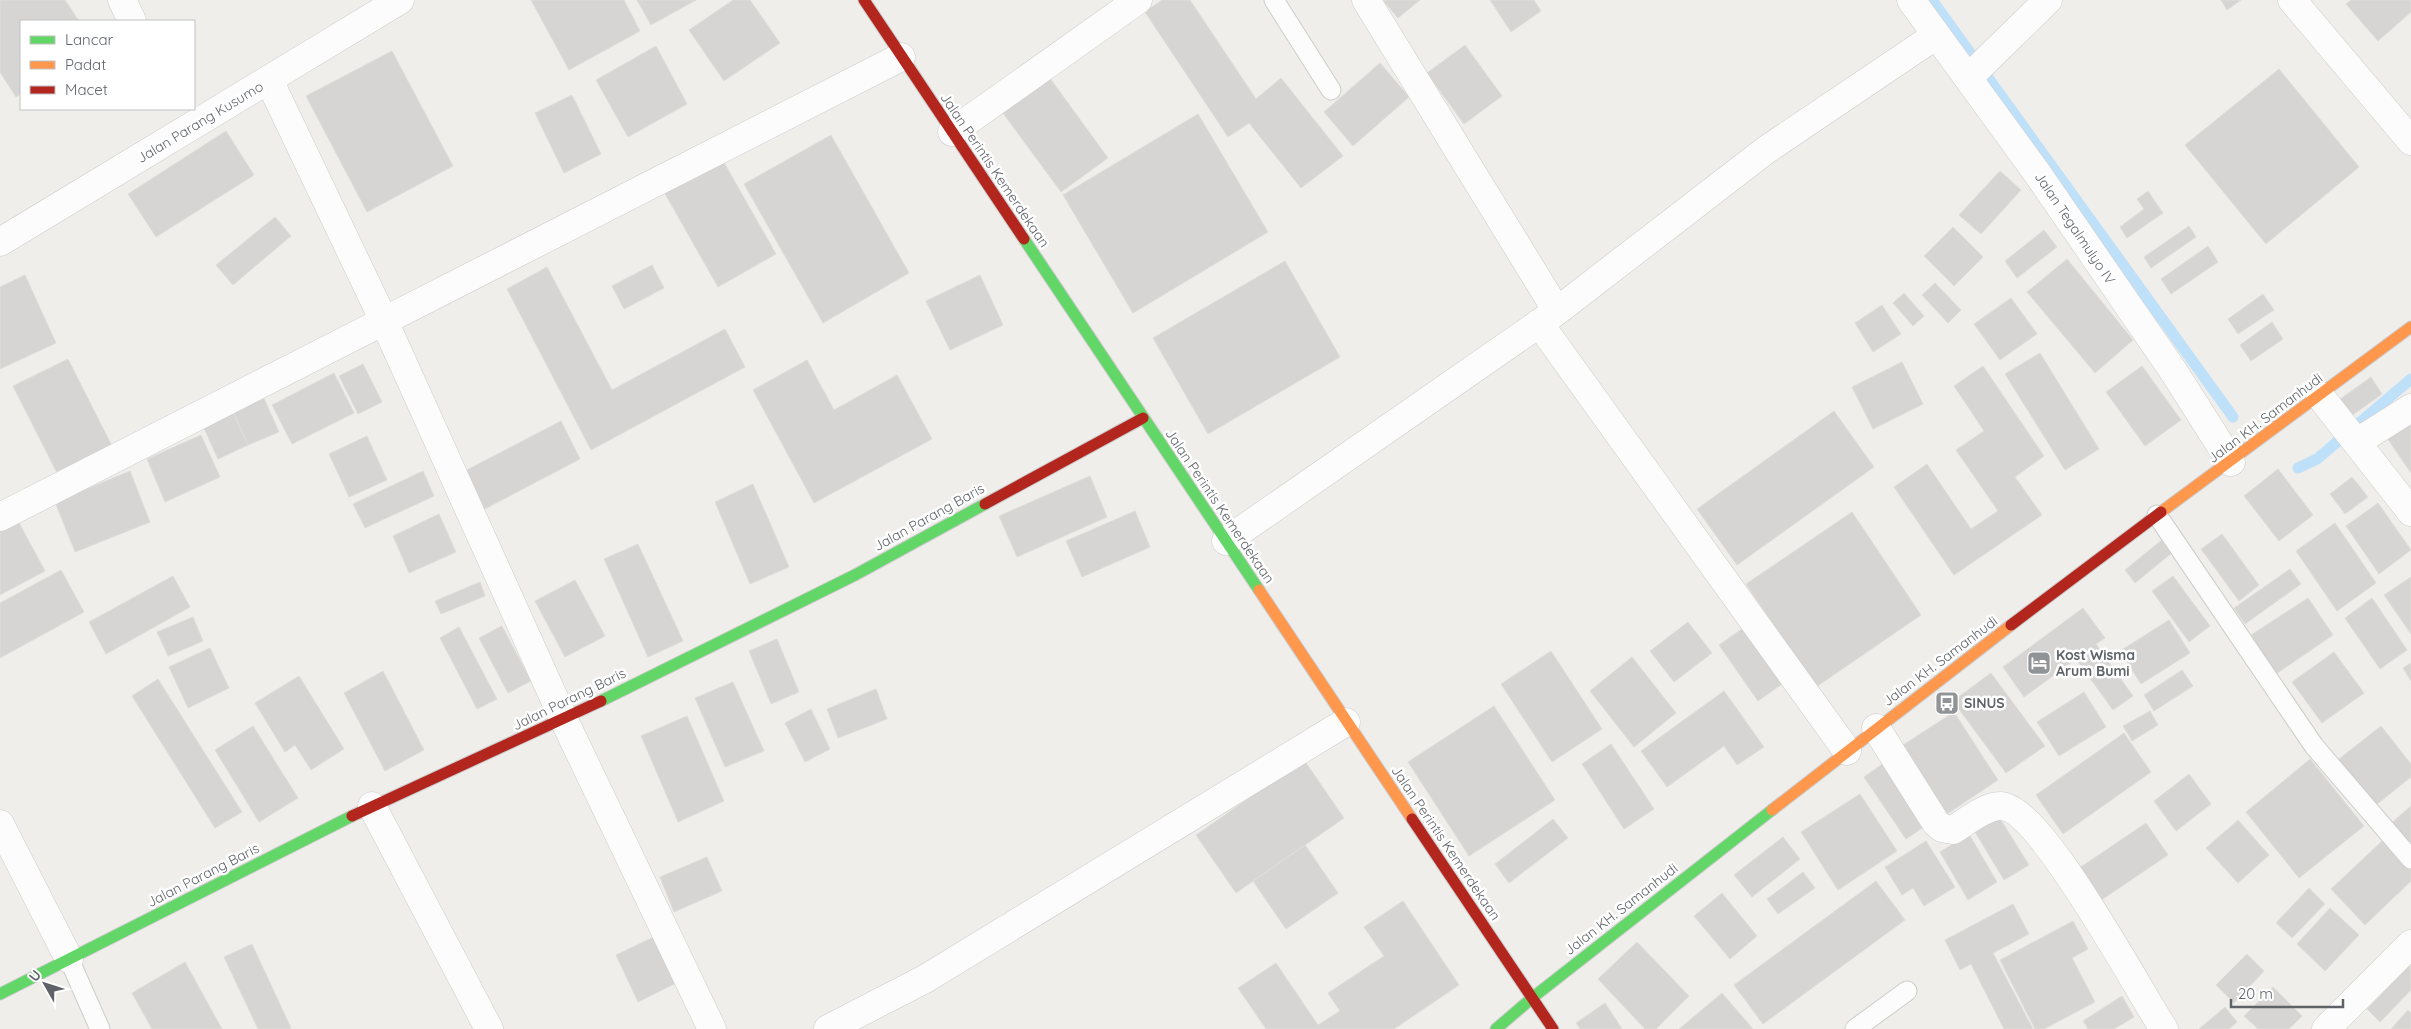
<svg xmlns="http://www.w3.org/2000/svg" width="2411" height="1029" font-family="Quicksand,sans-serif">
<rect width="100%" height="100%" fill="#efeeea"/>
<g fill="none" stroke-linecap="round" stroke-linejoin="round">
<path stroke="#bfe0f9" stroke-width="11" d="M 1932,0 L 2233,417
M 2298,468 L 2317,459 L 2411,379"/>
</g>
<path fill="#d6d5d3" stroke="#deddd9" d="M 0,0 L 65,0 L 79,21 L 21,21 L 21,94 L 16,97 L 0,72 Z
M 531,0 L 624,0 L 640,31 L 569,70 Z
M 637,0 L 696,0 L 651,25 Z
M 733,0 L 750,0 L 780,43 L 724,81 L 689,30 Z
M 1162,0 L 1190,0 L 1256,99 L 1281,78 L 1343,156 L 1301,188 L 1249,123 L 1228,137 L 1145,12 Z
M 1383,0 L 1420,0 L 1398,18 Z
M 1490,0 L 1534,0 L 1541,11 L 1511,32 Z
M 2221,0 L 2241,0 L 2227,10 Z
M 2351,0 L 2411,0 L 2411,12 L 2378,41 L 2346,4 Z
M 1465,45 L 1502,96 L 1464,124 L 1427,73 Z
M 656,46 L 687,104 L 628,137 L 596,80 Z
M 392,51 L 453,166 L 367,212 L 306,96 Z
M 1380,63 L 1409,97 L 1353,146 L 1324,112 Z
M 2279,69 L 2359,167 L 2266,244 L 2185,145 Z
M 1044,70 L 1108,158 L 1061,192 L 997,105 Z
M 572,95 L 601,154 L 564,173 L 535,113 Z
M 1198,114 L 1268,232 L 1133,313 L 1063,195 Z
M 226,131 L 254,175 L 156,237 L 128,194 Z
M 831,135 L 909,273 L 823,323 L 744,184 Z
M 722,159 L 776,254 L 718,287 L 664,192 Z
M 2000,171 L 2021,190 L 1981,234 L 1959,215 Z
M 2148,191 L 2163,213 L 2127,238 L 2120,227 L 2144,209 L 2137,199 Z
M 275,217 L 291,236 L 233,285 L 216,265 Z
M 2189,226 L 2196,237 L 2151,268 L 2144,257 Z
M 1953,227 L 1983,257 L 1954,286 L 1924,256 Z
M 2044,230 L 2057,247 L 2017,278 L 2005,261 Z
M 2208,246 L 2218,262 L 2171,294 L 2161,279 Z
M 2067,259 L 2133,340 L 2095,373 L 2027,292 Z
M 1285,261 L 1340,357 L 1208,434 L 1153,338 Z
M 652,265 L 664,288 L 624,309 L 612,286 Z
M 547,267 L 612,390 L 725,329 L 745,367 L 591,450 L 507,289 Z
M 25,275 L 56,343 L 0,369 L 0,287 Z
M 980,275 L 1003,325 L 950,350 L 926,301 Z
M 1935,283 L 1961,310 L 1948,323 L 1922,295 Z
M 1904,293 L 1924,316 L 1913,326 L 1893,303 Z
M 2263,294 L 2274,310 L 2238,334 L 2228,319 Z
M 2011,298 L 2037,334 L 2000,360 L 1974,324 Z
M 1882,305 L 1901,334 L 1873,352 L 1855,323 Z
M 2272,322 L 2283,339 L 2251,361 L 2240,345 Z
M 2040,353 L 2099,449 L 2065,470 L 2005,374 Z
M 68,359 L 112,446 L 57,473 L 13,386 Z
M 807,360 L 834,410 L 897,375 L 932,439 L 814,503 L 753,390 Z
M 1902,362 L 1923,404 L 1873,429 L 1852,387 Z
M 363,364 L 382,402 L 358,414 L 339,376 Z
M 1983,366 L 2044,456 L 2015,477 L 2042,515 L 1954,575 L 1894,487 L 1927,464 L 1971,529 L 1998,511 L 1956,450 L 1984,431 L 1954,386 Z
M 2142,366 L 2181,420 L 2145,446 L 2106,392 Z
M 334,373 L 354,413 L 292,444 L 272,405 Z
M 2371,377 L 2382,394 L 2347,419 L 2336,402 Z
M 263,396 L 279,432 L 248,445 L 232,410 Z
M 232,410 L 248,445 L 218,459 L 202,424 Z
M 1834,411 L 1874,467 L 1737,565 L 1697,509 Z
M 2411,418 L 2411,473 L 2385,435 Z
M 561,421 L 580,459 L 481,511 L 461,473 Z
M 201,435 L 220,477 L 165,502 L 147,459 Z
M 367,436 L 387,480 L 349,497 L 329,454 Z
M 2278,469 L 2313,515 L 2279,541 L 2244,496 Z
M 130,471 L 150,522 L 75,552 L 55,502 Z
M 423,471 L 434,496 L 365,528 L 353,504 Z
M 1090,476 L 1107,517 L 1017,557 L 999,516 Z
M 2352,477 L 2368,497 L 2345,514 L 2330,494 Z
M 753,484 L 789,567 L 750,584 L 715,502 Z
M 2378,503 L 2411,550 L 2379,574 L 2346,526 Z
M 1135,511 L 1150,547 L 1082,577 L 1066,541 Z
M 1852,512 L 1921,615 L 1816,687 L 1746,584 Z
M 439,514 L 456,552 L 409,573 L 393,536 Z
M 18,521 L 45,571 L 0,595 L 0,531 Z
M 2335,523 L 2376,583 L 2337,611 L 2296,551 Z
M 2222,534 L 2259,585 L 2239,601 L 2201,549 Z
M 2163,539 L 2173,552 L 2135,583 L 2125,570 Z
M 638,544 L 683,641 L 648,657 L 604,559 Z
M 2290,569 L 2301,584 L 2245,624 L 2234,608 Z
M 61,570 L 84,612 L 0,658 L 0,603 Z
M 173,576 L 190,607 L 106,654 L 89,622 Z
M 2173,576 L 2210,626 L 2189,642 L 2152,591 Z
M 2411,577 L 2411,634 L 2384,595 Z
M 575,580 L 605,636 L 565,657 L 535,601 Z
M 480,582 L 485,596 L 441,614 L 435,601 Z
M 2308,598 L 2333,635 L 2276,674 L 2251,635 Z
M 2372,598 L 2407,650 L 2380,669 L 2345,618 Z
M 2083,608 L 2105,638 L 2096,644 L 2133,696 L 2113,710 L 2076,659 L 2024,697 L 2003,667 Z
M 193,617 L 203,641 L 168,656 L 157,632 Z
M 2169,620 L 2190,653 L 2141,684 L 2120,651 Z
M 1688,622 L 1712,653 L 1674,682 L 1650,651 Z
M 1749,624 L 1788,680 L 1758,701 L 1719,645 Z
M 502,626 L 531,681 L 508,693 L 479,638 Z
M 459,627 L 497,699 L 477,709 L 440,638 Z
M 777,639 L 799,692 L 771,704 L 749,651 Z
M 210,648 L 229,688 L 188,708 L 169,667 Z
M 1551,651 L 1602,729 L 1552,762 L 1501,684 Z
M 2334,652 L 2364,693 L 2322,723 L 2292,682 Z
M 1632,657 L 1676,713 L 1634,747 L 1590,691 Z
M 2411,663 L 2411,681 L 2403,668 Z
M 2182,670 L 2193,686 L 2154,711 L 2144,695 Z
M 383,671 L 424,750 L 385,771 L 344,693 Z
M 1991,673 L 2045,746 L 2006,773 L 1953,701 Z
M 299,676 L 344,749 L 311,770 L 295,745 L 285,752 L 255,703 Z
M 158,679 L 242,812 L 215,828 L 132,696 Z
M 733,682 L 764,751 L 725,767 L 695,698 Z
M 876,689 L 887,719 L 838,738 L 827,709 Z
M 1724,691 L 1764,747 L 1737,765 L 1724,746 L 1667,787 L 1641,751 Z
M 2084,692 L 2106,727 L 2059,756 L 2037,722 Z
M 1494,706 L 1555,800 L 1469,856 L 1408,762 Z
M 811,709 L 830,749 L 805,762 L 785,723 Z
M 2150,711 L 2158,725 L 2132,741 L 2123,726 Z
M 1954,712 L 1998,780 L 1947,814 L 1903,745 Z
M 687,716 L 724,801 L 678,822 L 641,736 Z
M 253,726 L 298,798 L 259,822 L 215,750 Z
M 2381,726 L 2411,764 L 2411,777 L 2371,809 L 2334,763 Z
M 2124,733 L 2151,772 L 2063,834 L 2036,795 Z
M 1611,744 L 1654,809 L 1624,829 L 1582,764 Z
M 2310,759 L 2364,826 L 2299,878 L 2246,812 Z
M 1304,760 L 1344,818 L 1236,893 L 1196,835 Z
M 1888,760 L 1931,822 L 1906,839 L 1864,777 Z
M 2189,774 L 2211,804 L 2176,831 L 2154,801 Z
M 1860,794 L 1897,851 L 1838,890 L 1801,832 Z
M 2411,806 L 2411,841 L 2406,846 L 2388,826 Z
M 1999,817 L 2029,865 L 2004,880 L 1975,832 Z
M 1553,819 L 1568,838 L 1509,883 L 1495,864 Z
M 2238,820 L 2269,855 L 2238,883 L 2206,848 Z
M 2146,823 L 2168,855 L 2091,907 L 2069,875 Z
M 1969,834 L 1997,882 L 1968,900 L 1940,852 Z
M 1783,837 L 1800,859 L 1752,897 L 1734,875 Z
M 1926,841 L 1955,887 L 1924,906 L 1913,888 L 1902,895 L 1885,867 Z
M 2382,841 L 2411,871 L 2411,881 L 2365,925 L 2331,889 Z
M 1305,845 L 1338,893 L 1286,929 L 1253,881 Z
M 707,857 L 722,891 L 674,912 L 660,877 Z
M 1803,872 L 1815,888 L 1778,914 L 1767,899 Z
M 1876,881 L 1905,920 L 1763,1024 L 1734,985 Z
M 2309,888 L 2325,904 L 2292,938 L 2276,923 Z
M 1722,893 L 1757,936 L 1730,959 L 1694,916 Z
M 1403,901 L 1459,985 L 1394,1029 L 1266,1029 L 1238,988 L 1276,963 L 1318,1025 L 1340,1011 L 1328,993 L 1384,956 L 1364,927 Z
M 2013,904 L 2029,934 L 1993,953 L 2033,1029 L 2004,1029 L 1971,964 L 1960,970 L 1945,940 Z
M 2330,908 L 2359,935 L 2325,971 L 2297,944 Z
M 2073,921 L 2088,949 L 2072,958 L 2095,1002 L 2044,1029 L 2035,1029 L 2000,960 Z
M 658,935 L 680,981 L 638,1002 L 616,955 Z
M 1637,942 L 1689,996 L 1656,1029 L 1645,1029 L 1598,979 Z
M 252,944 L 291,1028 L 288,1029 L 258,1029 L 224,957 Z
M 2247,954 L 2264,971 L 2234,1003 L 2216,985 Z
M 185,962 L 222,1029 L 152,1029 L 132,993 Z
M 2410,965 L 2411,990 L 2380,1022 L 2367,1009 Z
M 2273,987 L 2302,1016 L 2289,1029 L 2258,1029 L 2244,1016 Z
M 1722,993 L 1753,1029 L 1679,1029 Z
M 2122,996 L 2134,1017 L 2114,1029 L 2088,1029 L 2083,1021 Z
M 1605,1003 L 1622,1029 L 1580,1029 L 1576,1023 Z
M 2225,1007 L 2237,1022 L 2229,1029 L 2199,1029 Z
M 2408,1010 L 2411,1013 L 2411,1029 L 2391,1029 Z"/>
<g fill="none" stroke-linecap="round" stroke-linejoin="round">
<g stroke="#cbcccc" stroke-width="21">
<path id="lane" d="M 1274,0 L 1331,90
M 2157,515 L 2314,746 L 2411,859
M 69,959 L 100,1029
M 1855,1029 L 1907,991"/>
</g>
<g stroke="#cbcccc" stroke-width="29">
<path id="street" d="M 122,0 L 132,21
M 1366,0 L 1557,311
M 1911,0 L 2037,173 L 2174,372 L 2231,462
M 2292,0 L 2411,141
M 1968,78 L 2048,0
M 269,80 L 384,321 L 564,720 L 712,1029
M 952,132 L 1138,0
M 0,242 L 400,0
M 1539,323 L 1847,751
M 2320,396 L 2411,512
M 2357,442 L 2411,408
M 0,517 L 901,57
M 1226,541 L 1557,311 L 1766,150 L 1935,36
M 1876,728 L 1936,823 L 1942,828 L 1953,830 C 1966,822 1985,806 2000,806 C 2041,806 2139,992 2164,1029
M 372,806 L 489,1029
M 0,824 L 69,959
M 828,1029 L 925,979 L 1346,722
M 2326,1029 L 2411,944"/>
</g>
<g stroke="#cacacb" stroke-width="13">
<path id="fast" d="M 1024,239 L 1259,590
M 601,701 L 855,575 L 985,504
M 0,994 L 352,816
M 1496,1029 L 1532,998 L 1772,810"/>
</g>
<g stroke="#cacacb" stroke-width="13">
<path id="slow" d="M 2161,512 L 2411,327
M 1259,590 L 1412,819
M 1772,810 L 2011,625"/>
</g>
<g stroke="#cacacb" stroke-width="13">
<path id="jam" d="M 864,0 L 1024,239
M 985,504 L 1143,418
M 2011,625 L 2161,512
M 352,816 L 601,701
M 1412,819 L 1553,1029"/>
</g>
<use href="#lane" stroke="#fdfcfc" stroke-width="19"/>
<use href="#street" stroke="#fdfcfc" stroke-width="28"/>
<use href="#fast" stroke="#63d668" stroke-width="11"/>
<use href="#slow" stroke="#ff974d" stroke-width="11"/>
<use href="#jam" stroke="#b3261e" stroke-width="11"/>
</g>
<defs>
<g id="hotel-square" transform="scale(1.25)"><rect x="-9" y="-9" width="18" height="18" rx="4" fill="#919496" stroke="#fff"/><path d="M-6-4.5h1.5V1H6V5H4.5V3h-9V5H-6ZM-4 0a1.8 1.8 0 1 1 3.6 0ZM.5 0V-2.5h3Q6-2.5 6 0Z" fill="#fff"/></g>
<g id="bus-square" transform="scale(1.25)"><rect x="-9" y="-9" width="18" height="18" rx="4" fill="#919496" stroke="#fff"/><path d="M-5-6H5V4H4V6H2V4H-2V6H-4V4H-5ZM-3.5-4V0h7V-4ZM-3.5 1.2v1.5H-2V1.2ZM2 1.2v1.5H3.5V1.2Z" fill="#fff"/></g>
</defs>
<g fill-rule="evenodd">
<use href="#hotel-square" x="2039" y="663"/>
<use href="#bus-square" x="1947" y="703"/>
</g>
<g text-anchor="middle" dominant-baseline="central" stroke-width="5" stroke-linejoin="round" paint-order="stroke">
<g font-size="14" fill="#5f6368" stroke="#fff">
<text transform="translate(200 122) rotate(-31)">Jalan Parang Kusumo</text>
<text transform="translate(995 170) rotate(56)">Jalan Perintis Kemerdekaan</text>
<text transform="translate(2075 228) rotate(56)">Jalan Tegalmulyo IV</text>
<text transform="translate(2265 418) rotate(-37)">Jalan KH. Samanhudi</text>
<text transform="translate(1220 506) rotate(56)">Jalan Perintis Kemerdekaan</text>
<text transform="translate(929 517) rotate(-29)">Jalan Parang Baris</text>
<text transform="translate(1940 661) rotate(-37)">Jalan KH. Samanhudi</text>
<text transform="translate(569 699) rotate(-26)">Jalan Parang Baris</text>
<text transform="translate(1446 843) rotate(56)">Jalan Perintis Kemerdekaan</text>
<text transform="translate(203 875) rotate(-27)">Jalan Parang Baris</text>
<text transform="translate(1621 909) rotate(-38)">Jalan KH. Samanhudi</text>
</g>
<g font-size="14" font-weight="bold" fill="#5f6368" stroke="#fff" text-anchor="start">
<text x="2056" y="655">Kost Wisma<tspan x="2056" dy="16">Arum Bumi</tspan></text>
<text x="1964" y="703">SINUS</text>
</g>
</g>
<rect x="20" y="20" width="175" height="90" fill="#ffffff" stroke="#bfc1c3"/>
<rect x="30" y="36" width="25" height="8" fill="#63d668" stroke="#bfc1c3"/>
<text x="65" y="45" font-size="15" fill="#5f6368">Lancar</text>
<rect x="30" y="61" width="25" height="8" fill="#ff974d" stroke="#bfc1c3"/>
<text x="65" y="70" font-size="15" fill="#5f6368">Padat</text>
<rect x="30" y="86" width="25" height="8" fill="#b3261e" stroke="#bfc1c3"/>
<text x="65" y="95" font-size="15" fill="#5f6368">Macet</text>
<g transform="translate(45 984) rotate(309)" stroke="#ffffff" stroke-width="4" paint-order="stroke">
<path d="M0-4L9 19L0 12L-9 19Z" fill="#5f6368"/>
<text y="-8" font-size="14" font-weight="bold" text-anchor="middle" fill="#5f6368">U</text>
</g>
<path d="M2231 999v8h112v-8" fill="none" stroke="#5f6368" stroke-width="2.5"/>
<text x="2238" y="999" font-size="15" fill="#5f6368" stroke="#ffffff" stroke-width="4" paint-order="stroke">20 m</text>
</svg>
